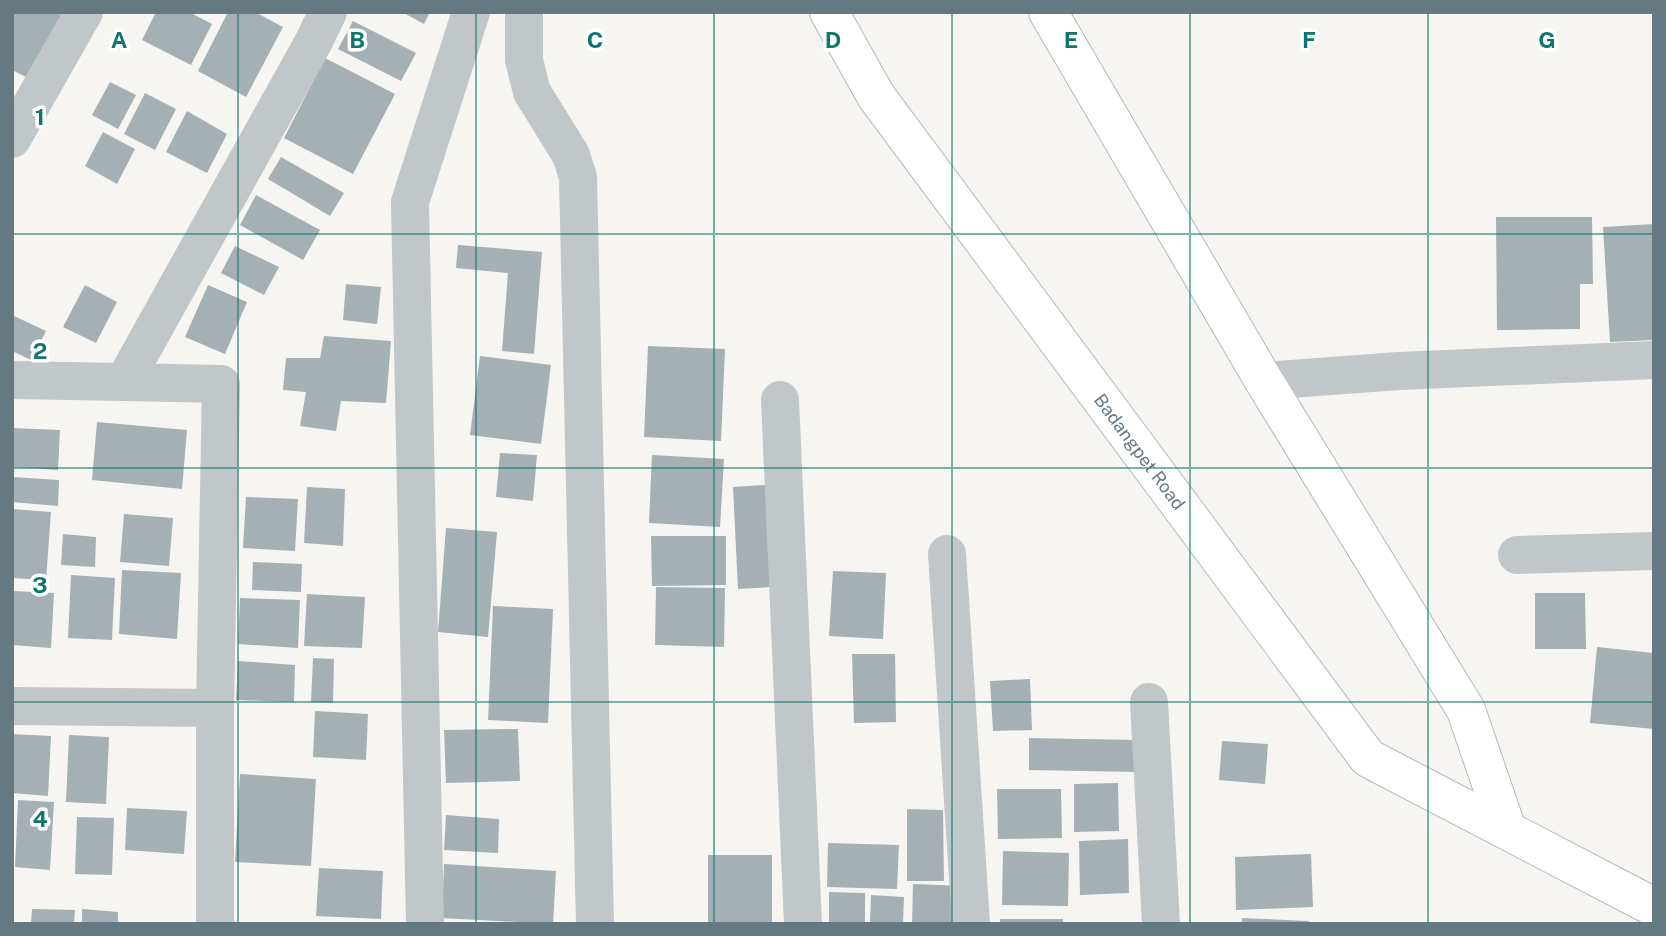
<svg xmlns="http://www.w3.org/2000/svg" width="1666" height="936" font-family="'Public Sans',sans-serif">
<rect width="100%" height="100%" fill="#f6f5f2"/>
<path fill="#a5b0b4" d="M 12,12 L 70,12 L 34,81 L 12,70 Z
M 156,12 L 189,12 L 212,24 L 191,65 L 142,40 Z
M 228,12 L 255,12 L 283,27 L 246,97 L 198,71 Z
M 402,12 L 430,12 L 424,24 Z
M 353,21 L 416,53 L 401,81 L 338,49 Z
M 325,58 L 395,94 L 353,174 L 284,138 Z
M 110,82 L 136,95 L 118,129 L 92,115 Z
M 145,93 L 176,109 L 155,150 L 124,134 Z
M 187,111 L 227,134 L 207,173 L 166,152 Z
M 103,132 L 135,149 L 117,184 L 85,166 Z
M 281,157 L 344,193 L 330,216 L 268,179 Z
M 256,195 L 320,230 L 303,260 L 240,225 Z
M 1496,217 L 1592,217 L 1593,284 L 1580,284 L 1580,329 L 1497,330 Z
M 1654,224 L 1654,340 L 1610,342 L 1603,227 Z
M 458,245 L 542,252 L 534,354 L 502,351 L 508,273 L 456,268 Z
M 235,246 L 279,267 L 264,295 L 221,273 Z
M 346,284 L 381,287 L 377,324 L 343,320 Z
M 85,285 L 117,302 L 96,343 L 63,327 Z
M 208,285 L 247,302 L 225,354 L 185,337 Z
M 12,315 L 46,331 L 31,360 L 12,351 Z
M 324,336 L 391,341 L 386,403 L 341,401 L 336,431 L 300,426 L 306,392 L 283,390 L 286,358 L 320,358 Z
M 648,346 L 725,349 L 721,441 L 644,437 Z
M 480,356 L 551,365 L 541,444 L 470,435 Z
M 97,422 L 187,430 L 182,489 L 92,480 Z
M 12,428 L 60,430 L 58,470 L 12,467 Z
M 500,453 L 537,455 L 533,501 L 496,497 Z
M 652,455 L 724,459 L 720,527 L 649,523 Z
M 12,477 L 59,480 L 58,506 L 12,502 Z
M 765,485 L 771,587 L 738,589 L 733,487 Z
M 307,487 L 345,489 L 343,546 L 304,543 Z
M 246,497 L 298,499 L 295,551 L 243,548 Z
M 12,509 L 51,512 L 46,580 L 12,578 Z
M 124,514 L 173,518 L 169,566 L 120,562 Z
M 446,528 L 497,532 L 488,637 L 438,632 Z
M 63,534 L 96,537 L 95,567 L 61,565 Z
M 651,536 L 726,536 L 726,585 L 652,586 Z
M 253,562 L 302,564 L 301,592 L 252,590 Z
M 122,570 L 181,573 L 177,639 L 119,634 Z
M 833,571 L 886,573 L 883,639 L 829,636 Z
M 71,575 L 115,578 L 112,640 L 68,638 Z
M 656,587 L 725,588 L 724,647 L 655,645 Z
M 12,591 L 54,593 L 51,648 L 12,645 Z
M 1535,593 L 1585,593 L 1586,649 L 1535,649 Z
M 307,594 L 365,597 L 362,648 L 304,646 Z
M 240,598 L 300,600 L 298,648 L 238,644 Z
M 493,606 L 553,609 L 548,723 L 488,720 Z
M 1597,647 L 1654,653 L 1654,729 L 1590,723 Z
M 852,654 L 895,654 L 896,722 L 854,723 Z
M 313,658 L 334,659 L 333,703 L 311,702 Z
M 238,661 L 295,665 L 294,702 L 236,700 Z
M 1030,679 L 1032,730 L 993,731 L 990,681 Z
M 315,711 L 368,714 L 366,760 L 313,757 Z
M 518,729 L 520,781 L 446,783 L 444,730 Z
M 12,734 L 51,736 L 48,796 L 12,793 Z
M 69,735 L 109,737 L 106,804 L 66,802 Z
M 1029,738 L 1136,740 L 1136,772 L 1029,770 Z
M 1222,741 L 1268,744 L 1265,784 L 1219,780 Z
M 240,774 L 316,779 L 311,866 L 235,862 Z
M 1118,783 L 1119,831 L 1074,832 L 1074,784 Z
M 997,789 L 1061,789 L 1062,838 L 998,839 Z
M 18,800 L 54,802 L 50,870 L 15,867 Z
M 127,808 L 187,811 L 184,854 L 125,850 Z
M 907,809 L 943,810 L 944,881 L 907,881 Z
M 446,815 L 499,819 L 498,853 L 444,850 Z
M 77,817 L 114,818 L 112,875 L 75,874 Z
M 1128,839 L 1129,893 L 1080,895 L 1079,841 Z
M 828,843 L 899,845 L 897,889 L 827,887 Z
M 1003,851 L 1069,853 L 1068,906 L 1002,905 Z
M 1311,854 L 1313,907 L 1236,910 L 1235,857 Z
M 708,855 L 772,855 L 772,924 L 708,924 Z
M 444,864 L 556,871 L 553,924 L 442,918 Z
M 319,868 L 383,871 L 381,919 L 316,916 Z
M 913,884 L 965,886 L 964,924 L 912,924 Z
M 829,892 L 865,893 L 865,924 L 829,924 Z
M 871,895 L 904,897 L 903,924 L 870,924 Z
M 32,909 L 75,910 L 74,924 L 31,924 Z
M 82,909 L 118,912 L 118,924 L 82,924 Z
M 1242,918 L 1309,921 L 1309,924 L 1242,924 Z
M 1000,919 L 1063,919 L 1063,924 L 1000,924 Z"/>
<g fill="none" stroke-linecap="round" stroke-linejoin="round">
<g stroke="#b3babd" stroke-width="40">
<g id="secondary">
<path id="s1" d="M 829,12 L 876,96 L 1368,758 L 1654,907"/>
<path d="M 1048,12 L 1264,381 L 1466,710 L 1507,830"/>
</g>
</g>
<path stroke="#c1c6c8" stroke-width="38" d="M 524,12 L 524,60 L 532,92 L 571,155 L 578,177 L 595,924
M 12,139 L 84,12
M 12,380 L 124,382
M 1264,381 L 1399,371 L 1654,360
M 780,400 L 803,924
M 947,554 L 971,924
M 1517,555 L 1654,551
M 1149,702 L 1161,924
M 12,706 L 215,708
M 215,924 L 215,708 L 221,384 L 124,382 L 314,41 L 328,12
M 425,924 L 410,202 L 471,12"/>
<use href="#secondary" stroke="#fff" stroke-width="38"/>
</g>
<path fill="none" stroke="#0f766e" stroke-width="2" stroke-opacity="0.55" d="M 238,12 L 238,924M 476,12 L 476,924M 714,12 L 714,924M 952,12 L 952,924M 1190,12 L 1190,924M 1428,12 L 1428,924M 12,234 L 1654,234M 12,468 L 1654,468M 12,702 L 1654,702"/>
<g text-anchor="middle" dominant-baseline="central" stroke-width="7" stroke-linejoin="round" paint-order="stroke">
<g font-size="18" fill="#657983" stroke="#fff">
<text stroke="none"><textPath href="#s1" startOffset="539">Badangpet Road</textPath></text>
</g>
</g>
<g font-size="23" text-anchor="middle" font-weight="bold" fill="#0f766e" stroke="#fff" stroke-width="7" stroke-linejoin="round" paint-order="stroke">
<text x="119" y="48">A</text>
<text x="357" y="48">B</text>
<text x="595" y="48">C</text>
<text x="833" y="48">D</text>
<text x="1071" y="48">E</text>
<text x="1309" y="48">F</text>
<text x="1547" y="48">G</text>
<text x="40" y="125">1</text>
<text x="40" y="359">2</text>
<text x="40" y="593">3</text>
<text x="40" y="827">4</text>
</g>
<rect width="1666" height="936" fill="none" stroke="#657983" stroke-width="28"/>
</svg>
